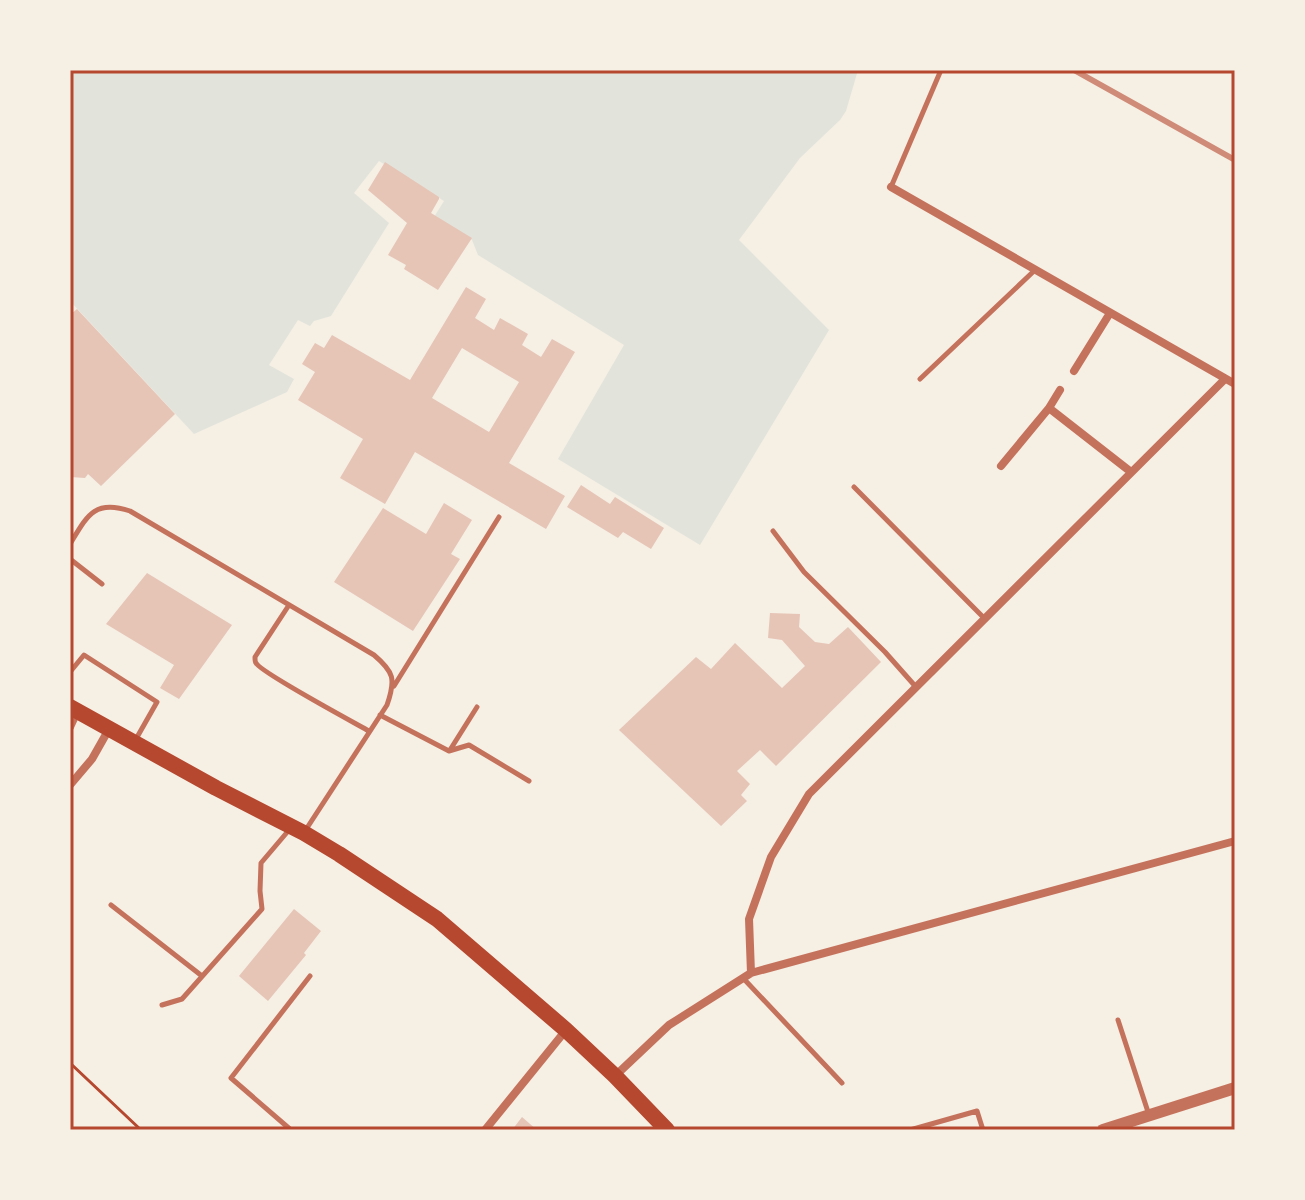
<svg xmlns="http://www.w3.org/2000/svg" width="1305" height="1200" font-family="Jost,sans-serif">
<rect width="100%" height="100%" fill="#f6efe4"/>
<path fill="#e2e4dc" d="M 70,70 L 858,70 L 846,111 L 840,120 L 800,158 L 739,240 L 829,330 L 700,545 L 558,459 L 624,345 L 478,255 L 472,240 L 434,217 L 444,201 L 379,161 L 354,193 L 389,223 L 331,316 L 314,321 L 310,326 L 298,320 L 269,365 L 294,379 L 287,392 L 194,434 L 70,301 Z"/>
<path fill="#e6c5b7" fill-rule="evenodd" d="M 385,162 L 439,197 L 439,199 L 431,213 L 472,238 L 438,290 L 404,269 L 406,265 L 388,255 L 407,223 L 368,190 Z
M 466,287 L 486,299 L 475,318 L 494,330 L 500,318 L 528,334 L 522,345 L 541,357 L 552,339 L 575,352 L 509,463 L 565,496 L 546,529 L 415,452 L 385,504 L 340,478 L 363,439 L 298,400 L 315,372 L 302,364 L 315,343 L 324,348 L 332,335 L 410,380 ZM 462,348 L 519,382 L 489,432 L 432,398 Z
M 77,309 L 175,414 L 101,486 L 88,474 L 85,478 L 70,477 L 70,315 Z
M 581,485 L 610,504 L 615,497 L 664,528 L 651,549 L 623,532 L 618,538 L 567,507 Z
M 444,503 L 472,520 L 451,554 L 460,559 L 413,631 L 334,582 L 383,508 L 426,534 Z
M 147,573 L 232,625 L 179,699 L 160,688 L 174,665 L 106,624 Z
M 770,613 L 800,614 L 799,627 L 815,642 L 829,644 L 848,627 L 881,662 L 776,766 L 760,750 L 737,771 L 750,784 L 741,795 L 747,801 L 721,826 L 619,730 L 696,657 L 711,669 L 735,643 L 782,688 L 805,666 L 782,640 L 768,638 Z
M 294,909 L 321,931 L 304,953 L 306,955 L 268,1001 L 239,976 Z
M 522,1117 L 537,1130 L 512,1130 Z"/>
<g fill="none" stroke-linecap="round" stroke-linejoin="round">
<path stroke="#b5482f" stroke-width="3" d="M 70,1063 L 141,1130"/>
<path stroke="#c5725c" stroke-width="5" d="M 891,187 L 941,70
M 920,379 L 1035,270
M 854,487 L 985,619
M 773,531 L 804,572 L 885,652 L 916,687
M 70,544 C 87,516 94,499 130,511 L 374,655 C 394,672 396,679 387,705 L 305,831
M 70,559 L 102,584
M 289,605 L 255,657 C 255,659 255,662 256,663 C 260,672 353,722 369,731
M 70,672 L 84,655 L 157,702 L 136,739
M 394,686 L 499,517
M 380,715 L 449,751 L 469,745 L 529,781
M 450,750 L 477,707
M 111,905 L 202,976
M 743,978 L 842,1083
M 162,1005 L 182,999 L 262,909 L 260,891 L 261,863 L 289,830
M 1118,1020 L 1149,1115
M 291,1130 L 231,1078 L 310,976
M 910,1130 L 977,1111 L 983,1130"/>
<path stroke="#c5725c" stroke-width="8" d="M 891,187 L 1235,384
M 1074,371 L 1110,313
M 1049,408 L 1060,390
M 1001,466 L 1049,408 L 1131,472
M 70,727 L 77,712
M 70,785 L 92,759 L 109,729
M 751,973 L 749,919 L 771,857 L 809,794 L 1225,379
M 615,1076 L 669,1025 L 751,973 L 1235,841
M 485,1130 L 566,1030"/>
<path stroke="#c5725c" stroke-width="12" d="M 1103,1130 L 1235,1088"/>
<path stroke="#b5482f" stroke-width="16" d="M 70,707 L 216,788 L 304,833 L 339,854 L 437,919 L 566,1030 L 615,1076 L 667,1130"/>
<path stroke="#cf8b77" stroke-width="6" d="M 1074,70 L 1235,160"/>
</g>
<rect width="1305" height="1200" fill="none" stroke="#f6efe4" stroke-width="144"/>
<rect x="72" y="72" width="1161" height="1056" fill="none" stroke="#b5482f" stroke-width="3"/>
</svg>
